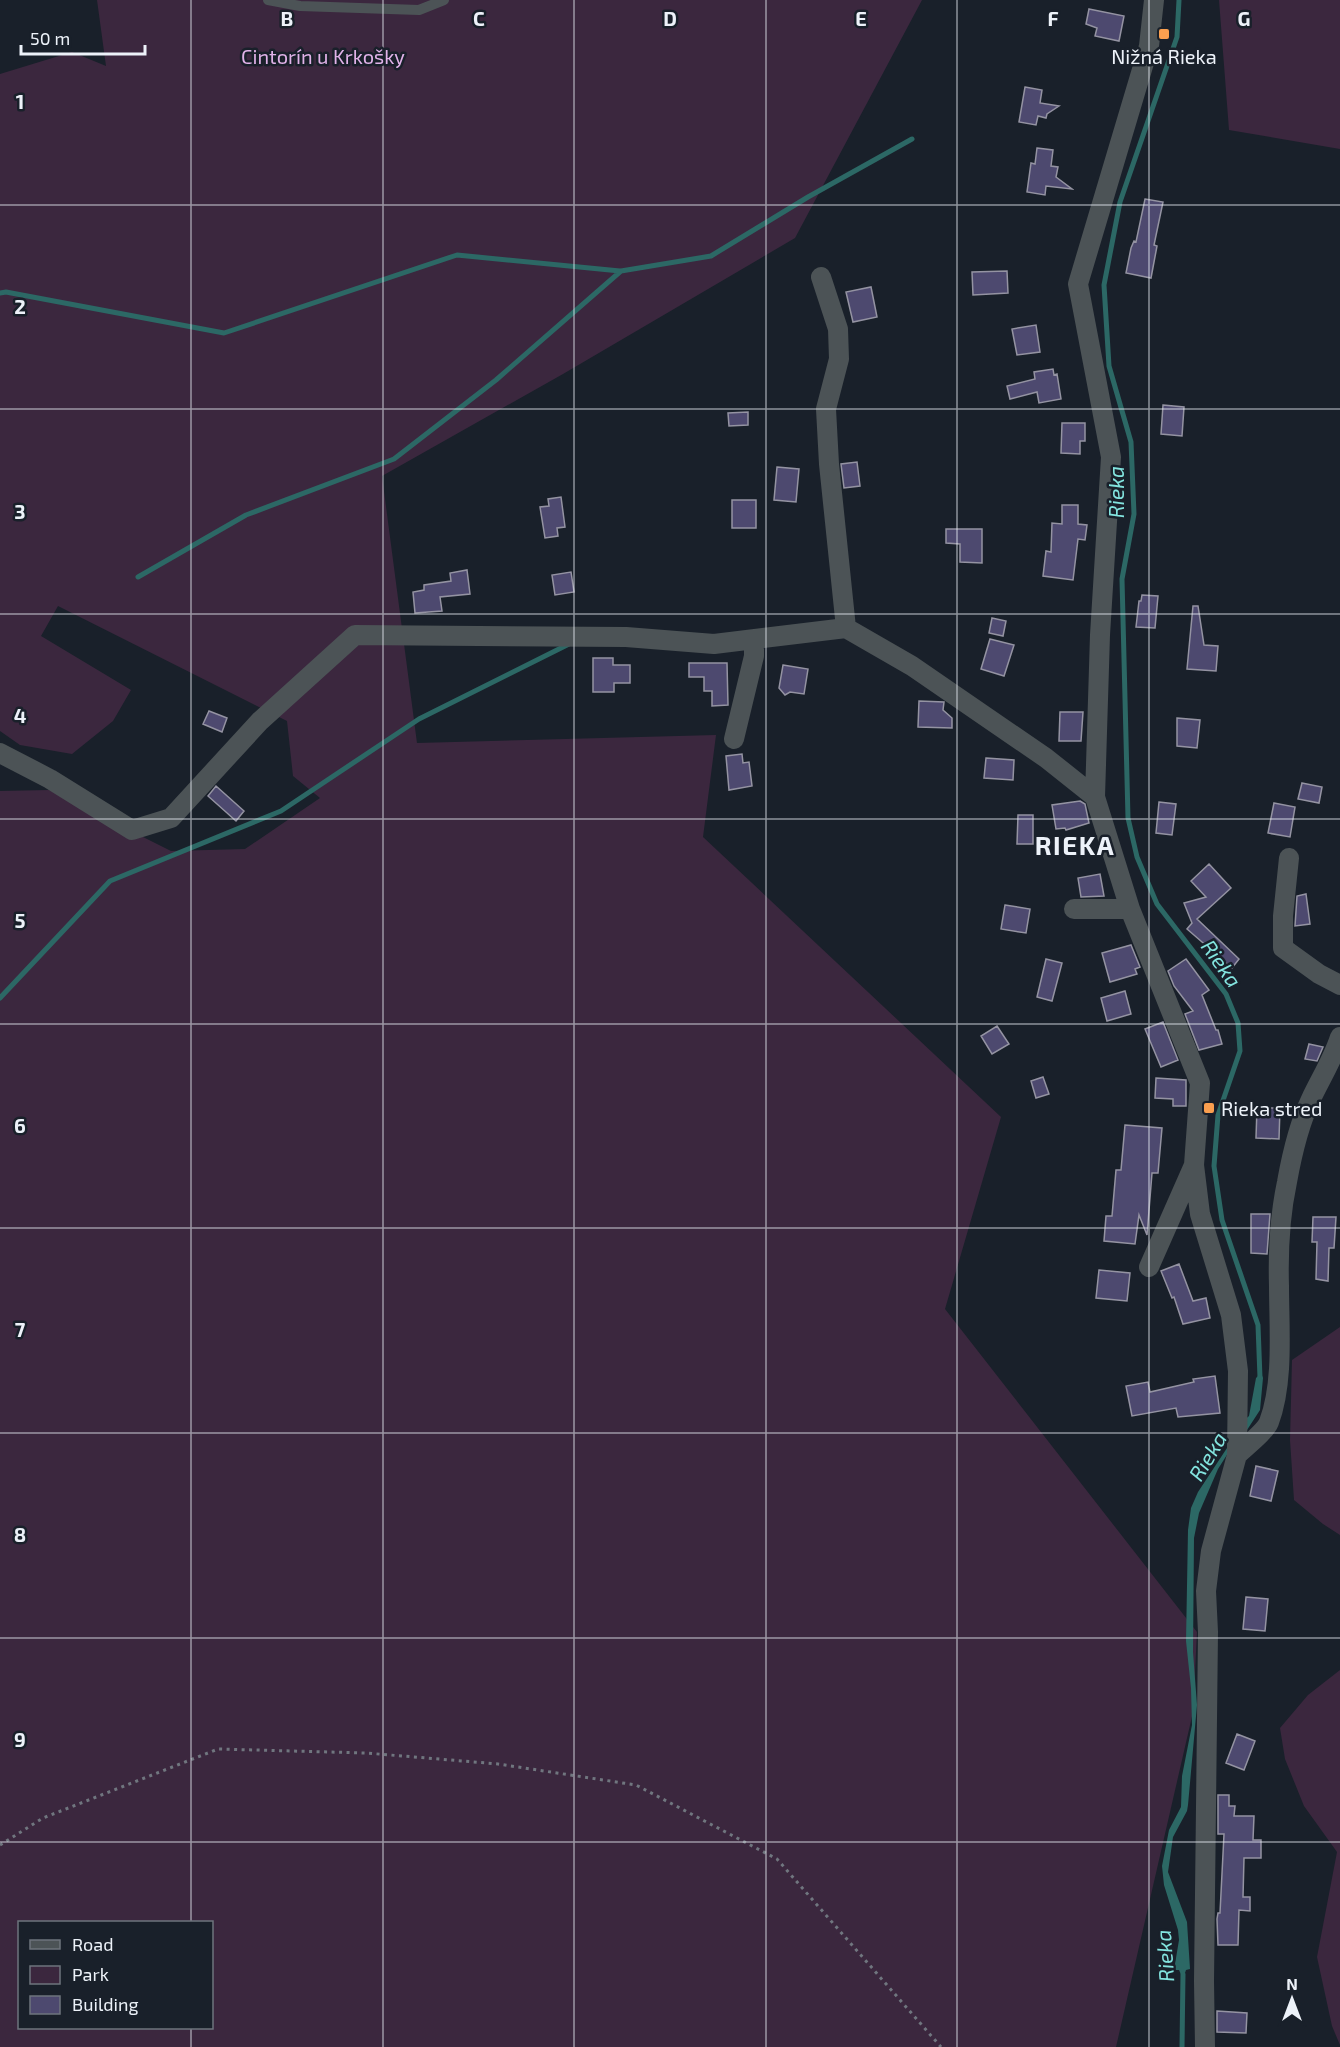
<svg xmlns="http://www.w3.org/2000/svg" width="1340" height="2047" font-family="'Exo 2',sans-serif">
<rect width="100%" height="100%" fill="#19202a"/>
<path fill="#3b273e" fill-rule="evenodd" d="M 97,0 L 922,0 L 795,238 L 563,374 L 382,476 L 417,743 L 716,735 L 703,837 L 1001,1117 L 945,1309 L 1197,1632 L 1193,1712 L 1116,2047 L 0,2047 L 0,791 L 49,790 L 171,851 L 245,849 L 320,798 L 293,776 L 287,721 L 58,606 L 41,636 L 131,690 L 113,721 L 72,754 L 20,745 L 0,731 L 0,74 L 72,52 L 106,66 ZM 20,1922 L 212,1922 L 212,2028 L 20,2028 Z
M 1219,0 L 1340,0 L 1340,149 L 1229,130 Z
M 1340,1327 L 1340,1535 L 1323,1524 L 1294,1500 L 1290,1440 L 1292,1360 Z
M 1340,1670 L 1340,2045 L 1332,2026 L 1317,1957 L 1337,1852 L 1304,1806 L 1285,1759 L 1280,1728 L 1308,1695 Z"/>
<path fill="#2c6865" d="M 1261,1373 L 1263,1378 L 1260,1410 L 1247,1430 L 1237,1439 L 1218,1469 L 1199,1513 L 1194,1538 L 1193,1652 L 1197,1705 L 1188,1805 L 1187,1811 L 1173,1837 L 1168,1872 L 1187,1922 L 1190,1969 L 1186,1970 L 1183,1979 L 1179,1970 L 1174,1970 L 1179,1940 L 1178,1930 L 1164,1885 L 1162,1866 L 1169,1830 L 1181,1807 L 1182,1776 L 1192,1725 L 1191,1688 L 1186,1641 L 1188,1530 L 1191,1508 L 1198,1492 L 1227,1448 L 1228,1435 L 1249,1416 L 1256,1378 Z"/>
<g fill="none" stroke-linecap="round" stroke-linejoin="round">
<path stroke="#2c6865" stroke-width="5" d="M 1179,0 L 1177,37 L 1120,202 L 1104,285 L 1109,366 L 1131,442 L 1134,514 L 1122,579 L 1128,818 L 1137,857 L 1157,904 L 1226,994 L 1238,1023 L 1240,1051 L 1218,1115 L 1214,1166 L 1222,1220 L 1258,1325 L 1260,1378
M 0,293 L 6,292 L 224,333 L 457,255 L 620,271
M 138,577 L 246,515 L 394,459 L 496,380 L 621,271 L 711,256 L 808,197 L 912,139
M 0,998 L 110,881 L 281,811 L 419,719 L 569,644
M 1182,2047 L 1183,1974"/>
</g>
<path fill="#4d496f" stroke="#9493a2" stroke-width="1.5" d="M 1089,9 L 1124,16 L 1119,41 L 1095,36 L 1097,28 L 1086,24 Z
M 1025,87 L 1042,90 L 1040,103 L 1059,106 L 1047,114 L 1046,118 L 1038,116 L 1036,125 L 1019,122 Z
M 1037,148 L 1053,150 L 1051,166 L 1058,167 L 1056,177 L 1072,189 L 1046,186 L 1045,195 L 1027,192 L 1031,163 L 1035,164 Z
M 1145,199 L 1163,202 L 1154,245 L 1157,246 L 1151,278 L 1126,273 L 1131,248 L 1134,241 L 1136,242 Z
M 1007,271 L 1008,293 L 973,295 L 972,272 Z
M 871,287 L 877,317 L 853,322 L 846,292 Z
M 1036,325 L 1040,352 L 1017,355 L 1012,329 Z
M 1053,369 L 1054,375 L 1057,374 L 1061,399 L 1039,403 L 1037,392 L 1010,399 L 1007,386 L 1035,379 L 1034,372 Z
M 1163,405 L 1184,407 L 1182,436 L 1161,434 Z
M 748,412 L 748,425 L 729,426 L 728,413 Z
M 1062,423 L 1085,423 L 1085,441 L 1080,441 L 1080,454 L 1061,453 Z
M 857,462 L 860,486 L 844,488 L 841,464 Z
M 777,467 L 799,469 L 796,502 L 774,500 Z
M 561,497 L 565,527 L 557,528 L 558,536 L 545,538 L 540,507 L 549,506 L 548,499 Z
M 732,500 L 756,500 L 756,528 L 732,528 Z
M 1062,505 L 1078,505 L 1078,524 L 1087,525 L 1085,540 L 1078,539 L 1073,580 L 1043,576 L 1046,551 L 1051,552 L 1052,523 L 1062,524 Z
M 946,529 L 982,529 L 982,563 L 960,562 L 960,544 L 946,543 Z
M 467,570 L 470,594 L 440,597 L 442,611 L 415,613 L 413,592 L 424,590 L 424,585 L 451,581 L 450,573 Z
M 571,572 L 574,592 L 555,595 L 552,575 Z
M 1142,595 L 1158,596 L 1155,628 L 1136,627 L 1139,601 L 1141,601 Z
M 1193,606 L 1198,606 L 1204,645 L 1218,646 L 1216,671 L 1187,669 Z
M 992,618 L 1006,621 L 1003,636 L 989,633 Z
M 990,639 L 1014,645 L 1004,676 L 981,669 Z
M 593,658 L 613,658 L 613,665 L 630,665 L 630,683 L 614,683 L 614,692 L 593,692 Z
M 689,663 L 727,663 L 728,705 L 712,706 L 712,691 L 704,691 L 704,677 L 689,677 Z
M 783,665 L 808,669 L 804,694 L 790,692 L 785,695 L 779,688 Z
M 919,701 L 944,702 L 943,710 L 952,718 L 952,728 L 918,727 Z
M 209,711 L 227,718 L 222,732 L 203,724 Z
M 1060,712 L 1083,712 L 1081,741 L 1059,741 Z
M 1177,718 L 1200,720 L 1197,748 L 1177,746 Z
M 742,754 L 743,763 L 749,762 L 752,786 L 729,790 L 726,756 Z
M 986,758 L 1014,760 L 1013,780 L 984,778 Z
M 1302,783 L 1322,787 L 1319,803 L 1298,799 Z
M 216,786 L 244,811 L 236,821 L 208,796 Z
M 1080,801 L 1085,804 L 1089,823 L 1066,830 L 1065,828 L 1056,829 L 1052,805 Z
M 1159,802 L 1176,804 L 1172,835 L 1156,833 Z
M 1274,803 L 1295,807 L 1290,837 L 1268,833 Z
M 1018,815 L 1033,815 L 1033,844 L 1017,844 Z
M 1209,864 L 1231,888 L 1197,919 L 1239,959 L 1232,968 L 1187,929 L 1192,923 L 1184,903 L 1206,897 L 1191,881 Z
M 1100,874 L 1104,896 L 1081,897 L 1078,878 Z
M 1306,894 L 1310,924 L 1295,926 L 1297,896 Z
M 1005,905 L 1030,909 L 1026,933 L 1001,929 Z
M 1131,945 L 1140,967 L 1135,969 L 1137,974 L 1110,982 L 1102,953 Z
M 1046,959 L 1062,963 L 1052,1001 L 1037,997 Z
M 1186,959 L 1209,990 L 1202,995 L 1216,1030 L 1218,1030 L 1222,1044 L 1199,1050 L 1185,1014 L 1193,1011 L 1174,986 L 1168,971 Z
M 1125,991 L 1131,1014 L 1107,1021 L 1101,998 Z
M 1163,1022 L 1178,1060 L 1161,1067 L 1145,1029 Z
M 997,1026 L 1009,1044 L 992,1054 L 981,1036 Z
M 1309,1044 L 1323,1047 L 1317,1061 L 1305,1059 Z
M 1043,1077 L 1049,1094 L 1036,1098 L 1031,1081 Z
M 1156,1078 L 1186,1080 L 1186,1106 L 1173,1106 L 1173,1099 L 1155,1098 Z
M 1257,1108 L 1280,1108 L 1279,1139 L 1256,1138 Z
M 1125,1125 L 1162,1128 L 1158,1173 L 1152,1173 L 1147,1235 L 1139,1215 L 1135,1244 L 1104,1241 L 1106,1216 L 1112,1216 L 1116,1170 L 1121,1170 Z
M 1251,1214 L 1270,1214 L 1267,1254 L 1251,1253 Z
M 1313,1217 L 1336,1217 L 1334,1248 L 1329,1248 L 1328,1281 L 1316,1279 L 1317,1242 L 1312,1242 Z
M 1179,1264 L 1193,1301 L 1206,1298 L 1210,1318 L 1183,1324 L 1174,1297 L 1172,1298 L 1161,1271 Z
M 1099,1270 L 1130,1273 L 1127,1301 L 1096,1298 Z
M 1215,1376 L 1220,1413 L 1178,1417 L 1176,1408 L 1132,1416 L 1126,1386 L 1148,1382 L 1150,1392 L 1194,1382 L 1193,1379 Z
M 1256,1466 L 1278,1471 L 1271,1501 L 1250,1496 Z
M 1246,1597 L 1268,1599 L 1265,1631 L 1243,1629 Z
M 1237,1734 L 1255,1741 L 1244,1770 L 1226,1763 Z
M 1218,1795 L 1229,1795 L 1229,1806 L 1235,1806 L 1234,1816 L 1254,1816 L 1253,1840 L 1261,1840 L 1261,1858 L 1244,1858 L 1243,1897 L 1250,1897 L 1250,1911 L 1239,1910 L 1238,1945 L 1218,1945 L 1217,1919 L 1218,1913 L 1220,1913 L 1224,1834 L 1218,1834 Z
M 1217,2011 L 1247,2013 L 1246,2033 L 1217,2032 Z"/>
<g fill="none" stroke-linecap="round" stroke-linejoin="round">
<path stroke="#70767f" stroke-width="3" stroke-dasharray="3 4.5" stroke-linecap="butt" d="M 0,1845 L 43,1818 L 218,1749 L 366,1753 L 498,1764 L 636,1785 L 777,1859 L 941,2047"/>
<path stroke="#4c5356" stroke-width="10" d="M 268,0 L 300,6 L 419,10 L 444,0"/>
<path stroke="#4c5356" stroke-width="20" d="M 1154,0 L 1149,46 L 1078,284 L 1111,457 L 1100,635 L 1095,797 L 1130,909 L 1200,1083 L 1194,1165 L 1200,1214 L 1231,1315 L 1238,1371 L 1237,1455 L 1211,1551 L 1206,1591 L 1208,1632 L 1204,1981 L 1205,2047
M 821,277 L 838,329 L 839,359 L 826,409 L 829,464 L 846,628
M 734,739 L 754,656 L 754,639
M 0,753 L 50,779 L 132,830 L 171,818 L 260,721 L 355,635 L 626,637 L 714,644 L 846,628 L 912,666 L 1046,758 L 1095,797
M 1289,858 L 1283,916 L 1283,948 L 1319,974 L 1340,985
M 1074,909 L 1130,909
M 1149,1267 L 1194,1165
M 1237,1455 C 1245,1447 1265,1432 1269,1422 C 1284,1382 1279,1328 1279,1286 C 1278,1252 1280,1215 1287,1182 C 1292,1154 1299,1124 1311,1099 C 1321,1078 1333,1059 1340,1037"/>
</g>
<path fill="none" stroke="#edf2f9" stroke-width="1.5" stroke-opacity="0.55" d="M 191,0 L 191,1922M 383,0 L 383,2047M 574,0 L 574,2047M 766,0 L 766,2047M 957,0 L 957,2047M 1149,0 L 1149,2047M 0,205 L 1340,205M 0,409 L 1340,409M 0,614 L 1340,614M 0,819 L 1340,819M 0,1024 L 1340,1024M 0,1228 L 1340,1228M 0,1433 L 1340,1433M 0,1638 L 1340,1638M 0,1842 L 1340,1842M 191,2028 L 191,2047"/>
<g fill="#fa9f4f" stroke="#19202a" stroke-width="2">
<rect x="1158" y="28" width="12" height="12" rx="3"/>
<rect x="1203" y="1102" width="12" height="12" rx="3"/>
</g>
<g text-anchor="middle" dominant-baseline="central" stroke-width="5" stroke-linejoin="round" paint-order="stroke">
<g font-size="20" fill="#e1b2e9" stroke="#19202a">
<text x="323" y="56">Cintorín u Krkošky</text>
</g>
<g font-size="20" fill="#edf2f9" stroke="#19202a">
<text x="1164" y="56">Nižná Rieka</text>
<text x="1221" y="1108" text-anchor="start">Rieka stred</text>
</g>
<g font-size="21" font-style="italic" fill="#83e4df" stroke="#19202a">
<text transform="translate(1115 492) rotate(-90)">Rieka</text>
<text transform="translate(1222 963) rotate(55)">Rieka</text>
<text transform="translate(1207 1456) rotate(-59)">Rieka</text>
<text transform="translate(1164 1956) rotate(-94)">Rieka</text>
</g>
<g font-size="26" font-weight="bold" letter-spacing="1.5" fill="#edf2f9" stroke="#19202a">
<text x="1075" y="844">RIEKA</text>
</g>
</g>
<g font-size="20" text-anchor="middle" font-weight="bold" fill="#edf2f9" stroke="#19202a" stroke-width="5" stroke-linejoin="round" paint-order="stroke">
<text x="287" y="26">B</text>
<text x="479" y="26">C</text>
<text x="670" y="26">D</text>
<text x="861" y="26">E</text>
<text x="1053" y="26">F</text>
<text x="1244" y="26">G</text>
<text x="20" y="109">1</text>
<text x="20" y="314">2</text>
<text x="20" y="519">3</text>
<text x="20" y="723">4</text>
<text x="20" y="928">5</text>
<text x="20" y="1133">6</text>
<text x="20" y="1337">7</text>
<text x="20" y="1542">8</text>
<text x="20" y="1747">9</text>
</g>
<rect x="18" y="1921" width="195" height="108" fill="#19202a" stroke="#6e747d" stroke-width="1.5"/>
<rect x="30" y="1940" width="30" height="9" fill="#4c5356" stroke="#6e747d" stroke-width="1.5"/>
<text x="72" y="1951" font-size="18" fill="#edf2f9">Road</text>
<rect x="30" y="1966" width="30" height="18" fill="#3b273e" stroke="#6e747d" stroke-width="1.5"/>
<text x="72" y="1981" font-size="18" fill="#edf2f9">Park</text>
<rect x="30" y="1996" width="30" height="18" fill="#4d496f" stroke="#6e747d" stroke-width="1.5"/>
<text x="72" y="2011" font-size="18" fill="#edf2f9">Building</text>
<g transform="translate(1292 1999)" stroke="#19202a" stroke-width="4.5" paint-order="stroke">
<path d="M0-4.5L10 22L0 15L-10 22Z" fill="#edf2f9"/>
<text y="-9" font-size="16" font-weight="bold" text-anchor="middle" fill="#edf2f9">N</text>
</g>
<path d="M21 45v9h124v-9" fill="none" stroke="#edf2f9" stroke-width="3"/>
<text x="30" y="45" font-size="18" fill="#edf2f9" stroke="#19202a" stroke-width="4.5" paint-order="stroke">50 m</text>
</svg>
